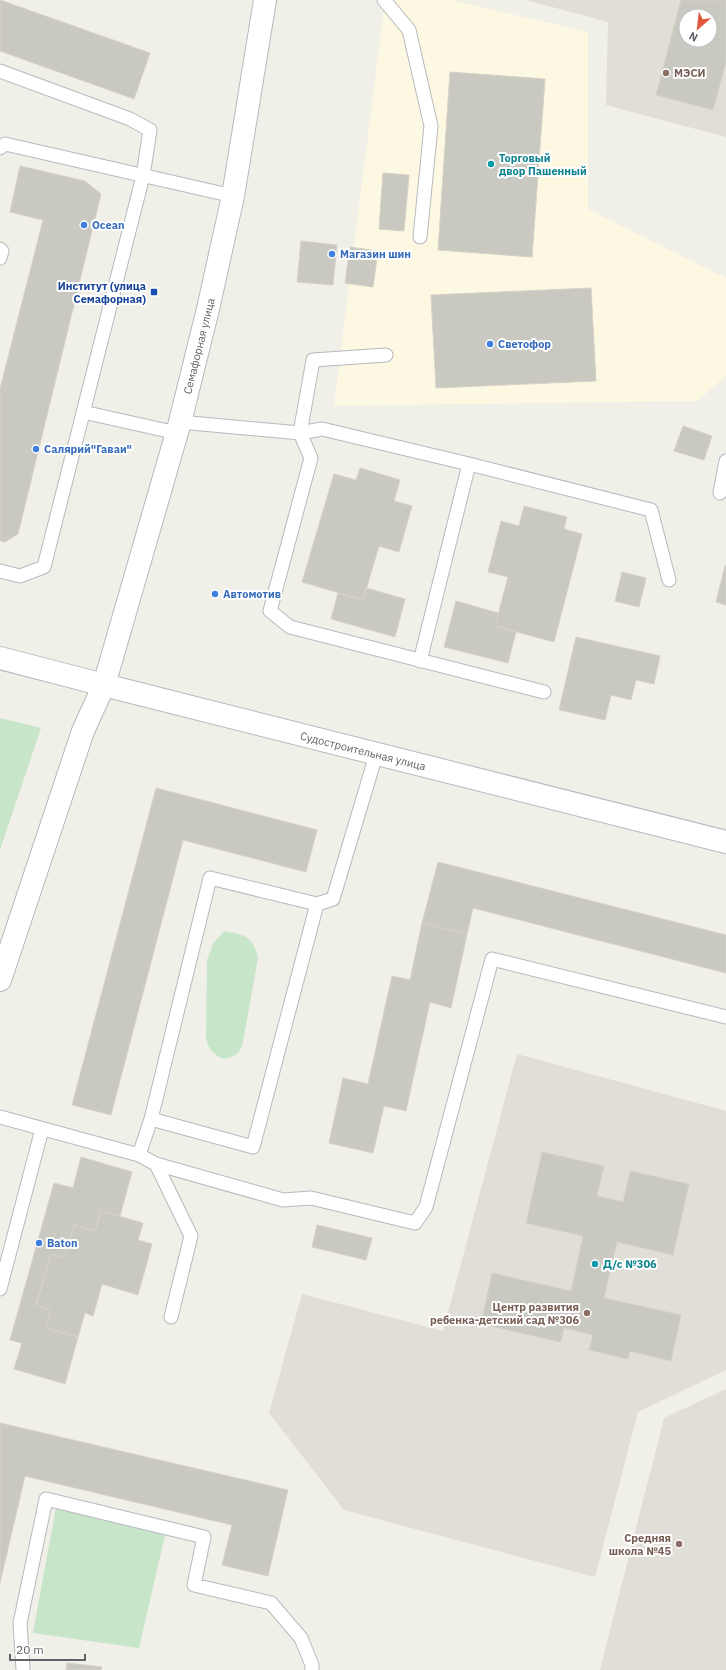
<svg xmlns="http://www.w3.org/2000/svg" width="726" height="1670" font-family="'IBM Plex Sans',sans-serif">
<rect width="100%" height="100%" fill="#f0efe8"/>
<path fill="#fcf8e1" d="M 385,0 L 452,0 L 588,32 L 588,209 L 726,278 L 726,376 L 697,401 L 334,406 Z"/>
<path fill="#e0ded6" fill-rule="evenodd" d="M 526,0 L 726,0 L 726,137 L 606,105 L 608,22 ZM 686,16 L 710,16 L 710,40 L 686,40 Z
M 517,1054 L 726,1111 L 726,1370 L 638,1412 L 595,1577 L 344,1510 L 269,1413 L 302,1294 L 443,1331 Z
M 726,1389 L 726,1670 L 600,1670 L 664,1418 Z"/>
<path fill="#c7e6c9" d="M 0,718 L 41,728 L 0,850 Z
M 224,931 C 245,935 253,936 258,958 L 242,1047 L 236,1055 L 224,1059 C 214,1055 209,1050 206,1039 L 207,960 L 213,944 Z
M 56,1507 L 165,1535 L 139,1648 L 33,1633 Z"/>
<path fill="#c9c9c2" stroke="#d5d2c7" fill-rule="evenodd" d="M 0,0 L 150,53 L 134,99 L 0,51 Z
M 681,0 L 726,0 L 726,62 L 713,110 L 656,95 ZM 686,16 L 710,16 L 710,40 L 686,40 Z
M 450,72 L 545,79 L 532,257 L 438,250 Z
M 20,166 L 85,181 L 101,194 L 18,534 L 5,542 L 0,541 L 0,389 L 43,220 L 10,212 Z
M 383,173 L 409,175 L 404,231 L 379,229 Z
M 301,241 L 337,245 L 333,285 L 297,282 Z
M 350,247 L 378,251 L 373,287 L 345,283 Z
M 591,288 L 596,381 L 436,388 L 431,295 Z
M 683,426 L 712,436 L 704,460 L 674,451 Z
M 360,468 L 400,480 L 394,501 L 412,506 L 399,552 L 379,546 L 363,600 L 302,582 L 334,474 L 356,480 Z
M 524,506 L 567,517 L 564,529 L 582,534 L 554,642 L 495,626 L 508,577 L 488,572 L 501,521 L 519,526 Z
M 725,566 L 726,566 L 726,605 L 716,602 Z
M 622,572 L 646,578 L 639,607 L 615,601 Z
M 366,588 L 405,599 L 395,637 L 331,619 L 338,593 L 363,600 Z
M 456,601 L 498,613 L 495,626 L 516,632 L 508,663 L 444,647 Z
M 576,637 L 660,656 L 654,684 L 636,680 L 631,700 L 611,695 L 605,720 L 559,710 Z
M 156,788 L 317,830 L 306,872 L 183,840 L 111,1115 L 72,1105 Z
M 438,862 L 726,935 L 726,973 L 473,908 L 467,934 L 422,923 Z
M 422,923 L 467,934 L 451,1008 L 430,1002 L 406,1111 L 384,1106 L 373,1153 L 329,1143 L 343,1078 L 368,1084 L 392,976 L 410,980 Z
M 542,1152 L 604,1166 L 597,1196 L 623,1202 L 630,1171 L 689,1184 L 673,1255 L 617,1242 L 604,1298 L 681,1315 L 671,1361 L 630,1351 L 628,1359 L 589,1350 L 593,1335 L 564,1328 L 561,1342 L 481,1324 L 492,1273 L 571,1291 L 583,1236 L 526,1223 Z
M 81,1157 L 132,1172 L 120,1216 L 101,1211 L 95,1231 L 74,1225 L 64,1258 L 51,1254 L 36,1305 L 51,1310 L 46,1328 L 78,1337 L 65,1384 L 14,1369 L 22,1343 L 10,1340 L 54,1183 L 73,1188 Z
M 101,1211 L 143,1223 L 138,1240 L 152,1244 L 138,1295 L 102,1284 L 93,1316 L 85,1313 L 78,1337 L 46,1328 L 51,1310 L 36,1305 L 51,1254 L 64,1258 L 74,1225 L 95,1231 Z
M 317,1225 L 372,1238 L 366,1260 L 312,1247 Z
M 0,1423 L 288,1490 L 268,1576 L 222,1565 L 232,1525 L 25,1476 L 0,1583 Z
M 67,1663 L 102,1667 L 101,1670 L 66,1670 Z"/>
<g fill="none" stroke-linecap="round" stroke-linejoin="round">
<g stroke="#b8b9be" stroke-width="15">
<path id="service" d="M 384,0 L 409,30 L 431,126 L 420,237
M 0,71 L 130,119 L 150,130 L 143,176 L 44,567 L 20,576 L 0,571
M 0,148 L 5,144 L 233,196
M 0,249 L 2,251 L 0,258
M 386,355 L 313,360 L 300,433 L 311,458 L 270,611 L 290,627 L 544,692
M 83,412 L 177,433
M 180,422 L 300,433 L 322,429 L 469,464 L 651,510 L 669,580
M 720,493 L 726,461
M 420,661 L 469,464
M 0,1117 L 139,1155 L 156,1164 L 283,1200 L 311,1198 L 415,1223 L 426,1207 L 492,959 L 726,1017
M 151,1119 L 253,1147 L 317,904
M 139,1155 L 151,1119 L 210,878 L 317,904 L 333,899 L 376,755
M 156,1164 L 191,1236 L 171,1317
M 0,1289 L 42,1129
M 23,1670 L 20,1623 L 46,1499 L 204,1537 L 194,1585 L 271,1603 L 301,1638 L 312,1665 L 312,1670"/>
</g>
<g stroke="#b8b9be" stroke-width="24">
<path id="minor" d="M 0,658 L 104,685"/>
</g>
<g stroke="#b6b9be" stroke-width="24">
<path id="secondary" d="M 104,685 L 726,842
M 0,980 L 83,731 L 104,685 L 180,422 L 208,309 L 233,196 L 265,0"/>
</g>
<use href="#service" stroke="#fff" stroke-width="13"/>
<use href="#minor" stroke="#fff" stroke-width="22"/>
<use href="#secondary" stroke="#fff" stroke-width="22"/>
</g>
<g fill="#8d6e63" stroke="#fff" stroke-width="1.5">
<circle cx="666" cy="73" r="4"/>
<circle cx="587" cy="1313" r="4"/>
<circle cx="679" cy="1544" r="4"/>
</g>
<g fill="#0f9aa8" stroke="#fff" stroke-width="1.5">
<circle cx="491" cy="164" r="4"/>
<circle cx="595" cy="1264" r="4"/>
</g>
<g fill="#3f7fe0" stroke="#fff" stroke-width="1.5">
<circle cx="84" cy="225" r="4"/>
<circle cx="332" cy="254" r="4"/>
<circle cx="490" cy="344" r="4"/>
<circle cx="36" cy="449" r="4"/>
<circle cx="215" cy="594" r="4"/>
<circle cx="39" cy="1243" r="4"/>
</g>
<rect fill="#1a4fb4" stroke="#fff" stroke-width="1.5" x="150" y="288" width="8" height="8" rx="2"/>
<g text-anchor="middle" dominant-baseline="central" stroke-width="4" stroke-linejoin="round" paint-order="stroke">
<g font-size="11" font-weight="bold" fill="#785e54" stroke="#fff" text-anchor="end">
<text x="674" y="73" text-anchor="start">МЭСИ</text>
<text x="579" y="1307">Центр развития<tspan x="579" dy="13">ребенка-детский сад №306</tspan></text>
<text x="671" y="1538">Средняя<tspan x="671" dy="13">школа №45</tspan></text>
</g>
<g font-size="11" font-weight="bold" fill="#0d838f" stroke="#fff" text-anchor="start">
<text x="499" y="158">Торговый<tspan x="499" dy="13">двор Пашенный</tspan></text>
<text x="603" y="1264">Д/с №306</text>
</g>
<g font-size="11" font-weight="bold" fill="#366cbe" stroke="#fff" text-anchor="start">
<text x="92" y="225">Ocean</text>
<text x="340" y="254">Магазин шин</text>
<text x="498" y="344">Светофор</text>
<text x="44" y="449">Салярий"Гаваи"</text>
<text x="223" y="594">Автомотив</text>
<text x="47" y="1243">Baton</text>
</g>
<g font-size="11" font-weight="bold" fill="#164399" stroke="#fff" text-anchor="end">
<text x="146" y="286">Институт (улица<tspan x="146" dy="13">Семафорная)</tspan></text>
</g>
<g font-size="11" fill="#5f6267" stroke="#fff">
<text transform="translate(199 346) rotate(-76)">Семафорная улица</text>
<text transform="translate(363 751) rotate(14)">Судостроительная улица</text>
</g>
</g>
<g transform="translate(698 28) rotate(208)"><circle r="19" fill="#ffffff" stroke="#bfc0c2"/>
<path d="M0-3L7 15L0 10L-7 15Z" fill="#e0593e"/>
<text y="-6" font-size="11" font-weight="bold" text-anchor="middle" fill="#5f6267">N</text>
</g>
<path d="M10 1654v6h75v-6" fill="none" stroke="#5f6267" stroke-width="2"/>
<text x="16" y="1654" font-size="12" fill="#5f6267" stroke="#ffffff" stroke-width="3" paint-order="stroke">20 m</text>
</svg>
